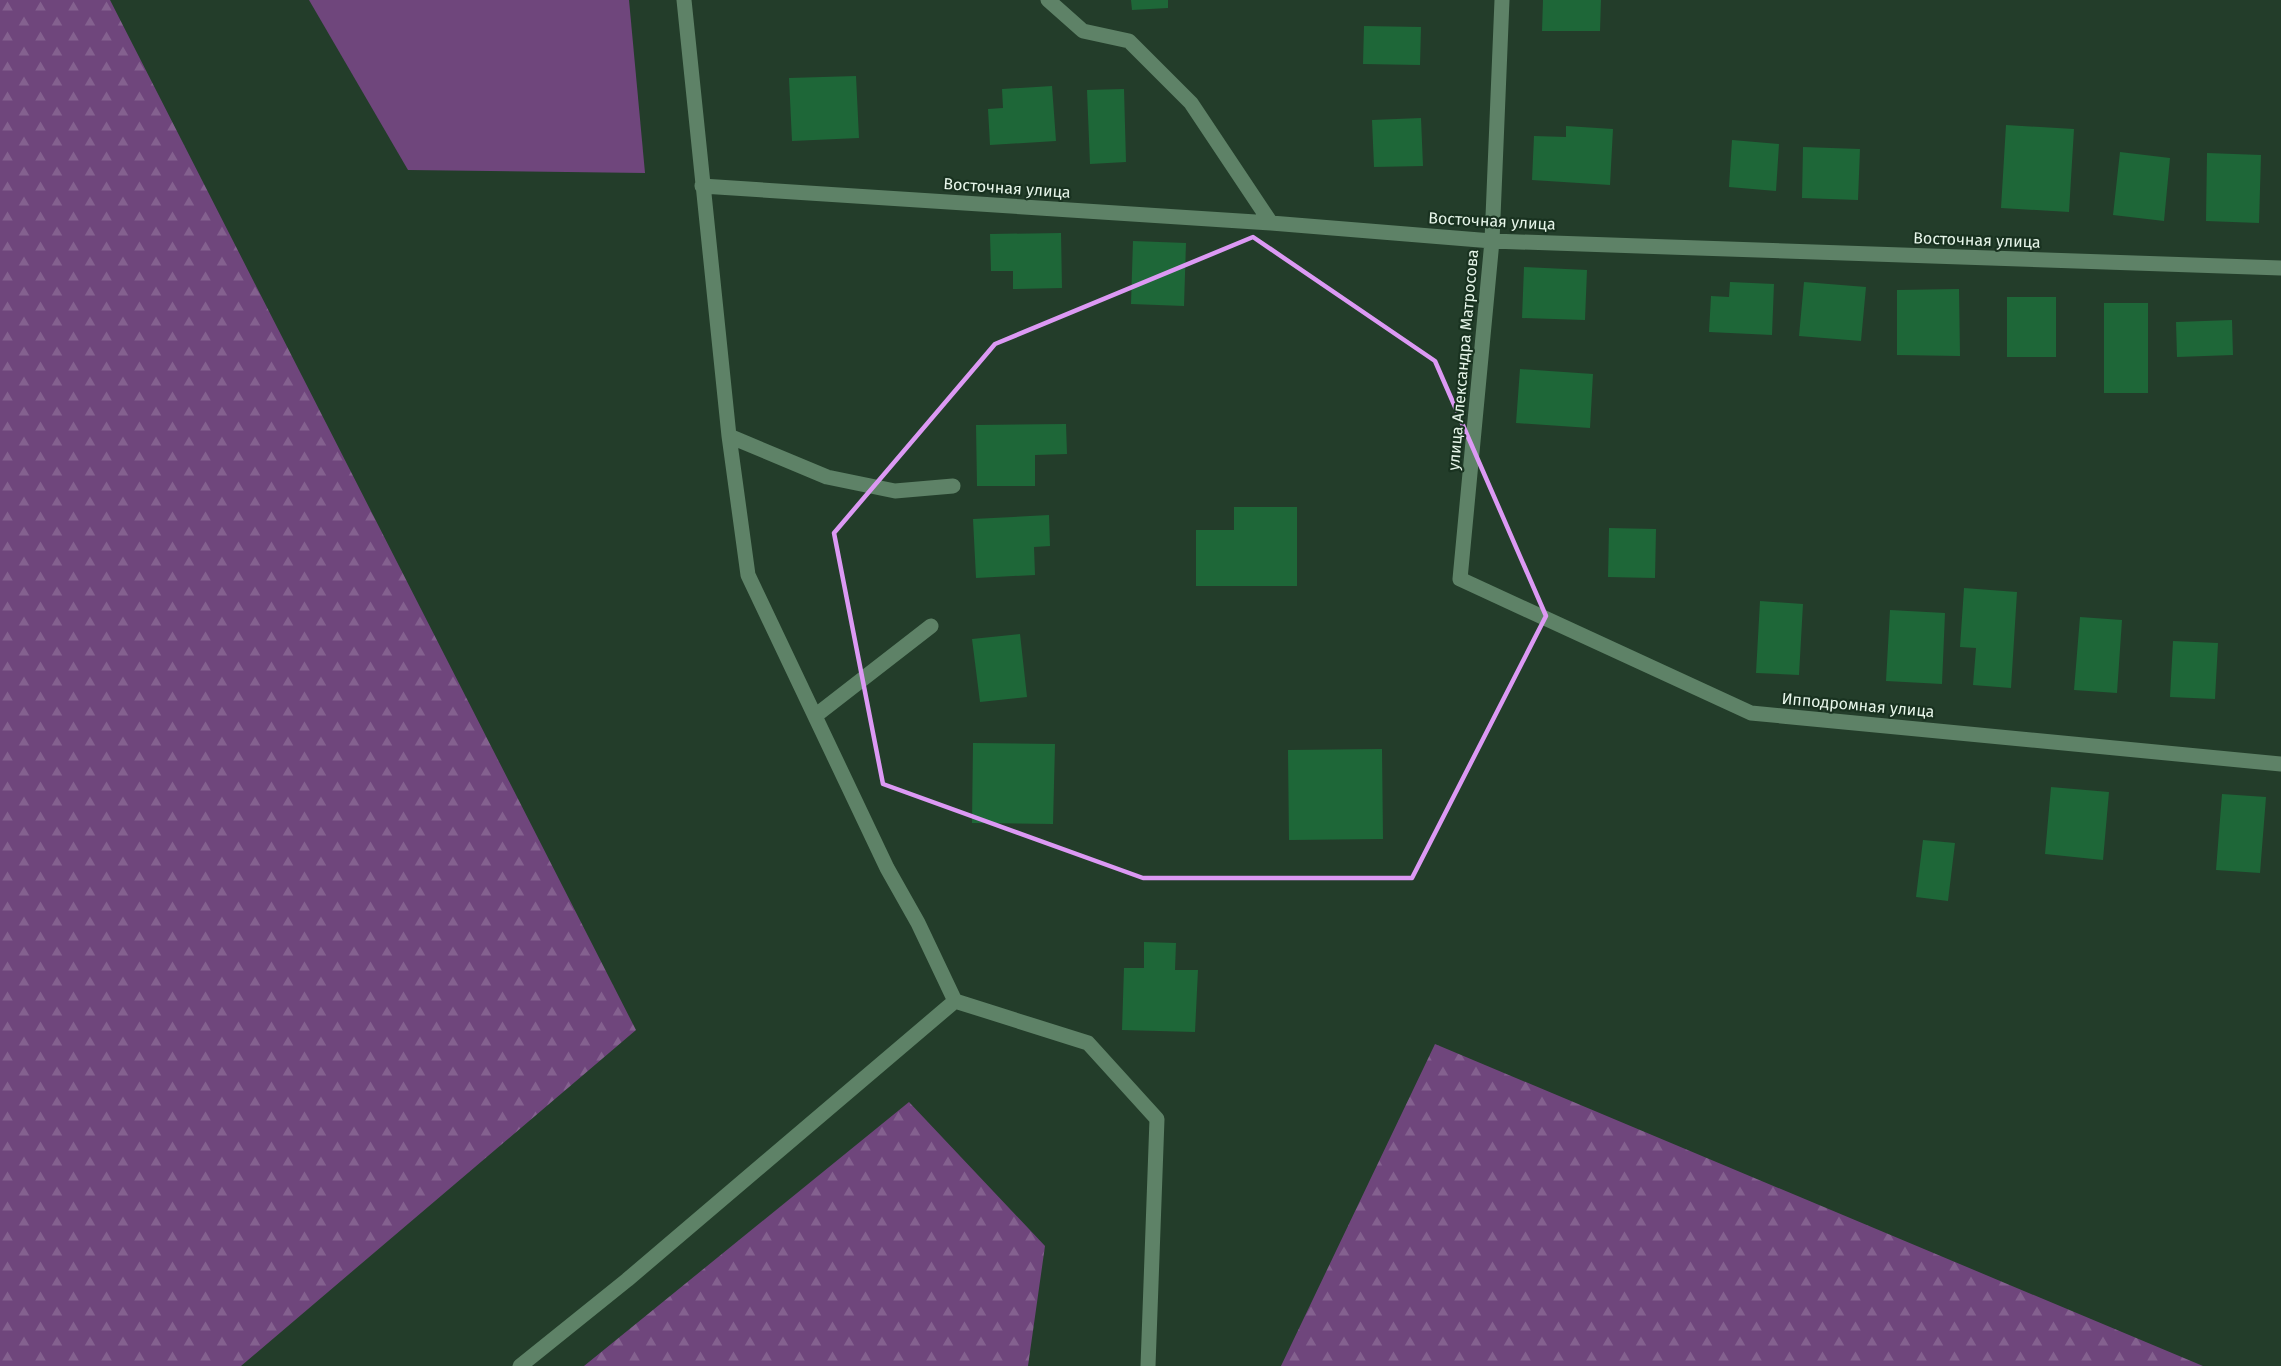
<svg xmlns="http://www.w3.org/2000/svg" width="2281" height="1366" font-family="'Fira Sans',sans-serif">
<defs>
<pattern id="forest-firs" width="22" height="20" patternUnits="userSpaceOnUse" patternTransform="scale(1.5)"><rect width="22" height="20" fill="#6f467c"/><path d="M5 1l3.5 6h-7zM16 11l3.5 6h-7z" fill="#84618f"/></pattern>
</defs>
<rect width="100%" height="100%" fill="#233d2a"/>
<path fill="url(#forest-firs)" d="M 0,0 L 110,0 L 636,1030 L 241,1366 L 0,1366 Z
M 1435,1044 L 2203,1366 L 1281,1366 Z
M 909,1102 L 1045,1246 L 1028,1366 L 584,1366 Z"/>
<path fill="#6f467c" d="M 309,0 L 629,0 L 645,173 L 408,170 Z"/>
<path fill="#1e6738" d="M 1131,0 L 1168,0 L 1168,8 L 1132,10 Z
M 1543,0 L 1601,0 L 1600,31 L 1542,31 Z
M 1364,26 L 1421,27 L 1420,65 L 1363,64 Z
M 856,76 L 859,138 L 792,141 L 789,78 Z
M 1052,86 L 1056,141 L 990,145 L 988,109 L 1003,108 L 1002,89 Z
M 1124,89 L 1126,162 L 1090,164 L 1087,90 Z
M 1421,118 L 1423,166 L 1374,167 L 1372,120 Z
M 2006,125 L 2074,129 L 2069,212 L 2001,208 Z
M 1566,126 L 1613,129 L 1610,185 L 1532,180 L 1534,136 L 1566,137 Z
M 1732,140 L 1779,144 L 1776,191 L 1729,187 Z
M 1803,147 L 1860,149 L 1858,200 L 1802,198 Z
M 2120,152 L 2170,158 L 2164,221 L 2113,215 Z
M 2207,153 L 2261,155 L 2259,223 L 2206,221 Z
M 1061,233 L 1062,288 L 1013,289 L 1013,271 L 991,271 L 990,234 Z
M 1133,241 L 1186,243 L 1184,306 L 1131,304 Z
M 1524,267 L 1587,270 L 1585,320 L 1522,318 Z
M 1730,282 L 1774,284 L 1772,335 L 1709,332 L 1711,296 L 1729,297 Z
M 1804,282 L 1866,287 L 1861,341 L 1799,336 Z
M 1959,289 L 1960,356 L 1897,355 L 1897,290 Z
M 2007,297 L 2056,297 L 2056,357 L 2007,357 Z
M 2104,303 L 2148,303 L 2148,393 L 2104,393 Z
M 2232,320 L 2233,355 L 2177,357 L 2176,322 Z
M 1520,369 L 1593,374 L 1590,428 L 1516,423 Z
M 1066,424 L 1067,454 L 1035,455 L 1035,486 L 977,486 L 976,425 Z
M 1234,507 L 1297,507 L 1297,586 L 1196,586 L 1196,530 L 1234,530 Z
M 1049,515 L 1050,546 L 1034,547 L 1035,575 L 976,578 L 973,519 Z
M 1609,528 L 1656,529 L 1655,578 L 1608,577 Z
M 1964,588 L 2017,592 L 2011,688 L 1973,685 L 1976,648 L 1960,647 Z
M 1760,601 L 1803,604 L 1799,675 L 1756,673 Z
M 1890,610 L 1945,613 L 1942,684 L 1886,681 Z
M 2080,617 L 2122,620 L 2117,693 L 2074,690 Z
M 1020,634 L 1027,697 L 980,702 L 972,639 Z
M 2173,641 L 2218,643 L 2215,699 L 2170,697 Z
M 973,743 L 1055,744 L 1053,824 L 972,823 Z
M 1382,749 L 1383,839 L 1289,840 L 1288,750 Z
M 2051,787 L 2109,792 L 2103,860 L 2045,854 Z
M 2222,794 L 2266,797 L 2260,873 L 2216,870 Z
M 1923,840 L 1955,843 L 1948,901 L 1916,897 Z
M 1144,942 L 1176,943 L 1175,970 L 1198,970 L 1195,1032 L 1122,1030 L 1124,968 L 1144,968 Z"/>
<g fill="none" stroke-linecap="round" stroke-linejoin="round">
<path stroke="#5e8267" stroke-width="15" d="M 684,0 L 729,436 L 748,575 L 887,868 L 918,923 L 955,1001 L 1088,1043 L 1157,1119 L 1148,1366
M 1048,0 L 1083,31 L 1129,41 L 1191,103 L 1271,223
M 1502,0 L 1492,241 L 1460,579 L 1751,713 L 2281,764
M 702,186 L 1271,223 L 1492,241 L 2281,268
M 729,436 L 827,477 L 895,491 L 953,486
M 815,716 L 931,626
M 520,1366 L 627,1280 L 955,1001"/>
</g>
<path fill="none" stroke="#dc99f4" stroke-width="4.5" stroke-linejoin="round" d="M 1253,237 L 1435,361 L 1546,616 L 1412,878 L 1143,878 L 883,784 L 834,533 L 995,344 Z"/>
<g text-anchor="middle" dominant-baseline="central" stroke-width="4.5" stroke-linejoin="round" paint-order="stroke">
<g font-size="16" fill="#e7f6ea" stroke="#193220">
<text transform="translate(1007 188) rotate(4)">Восточная улица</text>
<text transform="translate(1492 221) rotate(3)">Восточная улица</text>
<text transform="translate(1977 240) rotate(2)">Восточная улица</text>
<text transform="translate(1463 360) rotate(-85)">улица Александра Матросова</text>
<text transform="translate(1858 705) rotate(5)">Ипподромная улица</text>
</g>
</g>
</svg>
